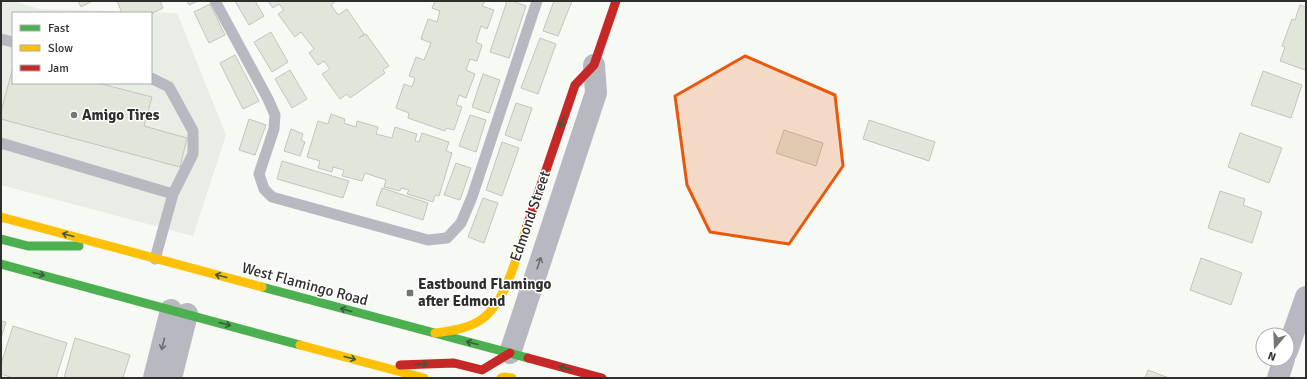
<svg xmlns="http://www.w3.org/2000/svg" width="1307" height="379" font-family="Signika,sans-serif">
<rect width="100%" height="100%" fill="#f7f9f5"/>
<path fill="#e8ede5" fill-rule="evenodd" d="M 1,1 L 12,1 L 40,9 L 177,13 L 226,135 L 193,236 L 1,185 ZM 13,13 L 151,13 L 151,83 L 13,83 Z"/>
<path fill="#e0e7da" stroke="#c3c4c2" d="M 78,1 L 92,1 L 81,7 Z
M 117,1 L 160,1 L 163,8 L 151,14 L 151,13 L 122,13 Z
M 187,1 L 198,1 L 189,5 Z
M 235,1 L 255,1 L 264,16 L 249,25 Z
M 268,1 L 336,1 L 331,5 L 338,15 L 347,9 L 364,34 L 359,38 L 366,34 L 389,66 L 383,70 L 385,73 L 350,98 L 347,94 L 340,99 L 322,74 L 330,69 L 324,61 L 318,65 L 309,53 L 314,49 L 301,32 L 295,37 L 278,14 L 284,10 L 279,4 L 273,8 Z
M 435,1 L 485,1 L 482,6 L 494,10 L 487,29 L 481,26 L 476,42 L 482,45 L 477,61 L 470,59 L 466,70 L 475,74 L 466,98 L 459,95 L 456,105 L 462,107 L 454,130 L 446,128 L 445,131 L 408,118 L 409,113 L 396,108 L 404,84 L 412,87 L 415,78 L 409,76 L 416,57 L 424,60 L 431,43 L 421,39 L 428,19 L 437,22 L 440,11 L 432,8 Z
M 507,1 L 513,1 L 526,6 L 509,58 L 490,52 Z
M 554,1 L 572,1 L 558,36 L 543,31 Z
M 210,4 L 225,35 L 209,43 L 194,12 Z
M 1300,5 L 1306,7 L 1306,67 L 1305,70 L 1280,61 L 1285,47 L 1282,46 L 1292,19 L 1295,20 Z
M 271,32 L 288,62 L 272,72 L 254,42 Z
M 540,38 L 556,44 L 538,94 L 521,88 Z
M 235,55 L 259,101 L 243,109 L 220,63 Z
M 13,67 L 13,83 L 98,83 L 152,97 L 144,126 L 187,138 L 180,167 L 1,119 L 1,112 Z
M 290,70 L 307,99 L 292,108 L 275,79 Z
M 1263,71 L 1302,85 L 1291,118 L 1251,105 Z
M 483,74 L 500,80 L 489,113 L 472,107 Z
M 516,103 L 532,108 L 521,141 L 505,135 Z
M 331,114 L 345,119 L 344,123 L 356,127 L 357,121 L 378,127 L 376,134 L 392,138 L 395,127 L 417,134 L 415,141 L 419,142 L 422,133 L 449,142 L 446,151 L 452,153 L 439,196 L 435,195 L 433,202 L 407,194 L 409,190 L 401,188 L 400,191 L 384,187 L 386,180 L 365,173 L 362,181 L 342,176 L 344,170 L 333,167 L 332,172 L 318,168 L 320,161 L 307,157 L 318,121 L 328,124 Z
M 470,115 L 486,120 L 476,152 L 459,146 Z
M 249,119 L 266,125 L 255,155 L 239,150 Z
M 869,120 L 935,142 L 929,161 L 863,139 Z
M 291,129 L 303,134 L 301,140 L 305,142 L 300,156 L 284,151 Z
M 784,130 L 823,143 L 816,166 L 776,153 Z
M 1240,133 L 1282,148 L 1269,183 L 1228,167 Z
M 502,142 L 519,148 L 502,196 L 486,190 Z
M 282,161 L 349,181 L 343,198 L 277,179 Z
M 456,163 L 471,168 L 460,200 L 444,195 Z
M 382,188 L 428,203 L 423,220 L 376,205 Z
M 1220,191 L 1245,199 L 1243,205 L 1262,212 L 1252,243 L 1208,228 Z
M 483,198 L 498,203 L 484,243 L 468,237 Z
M 1201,258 L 1242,273 L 1231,305 L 1190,290 Z
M 1,321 L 6,322 L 1,338 Z
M 13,326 L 67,343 L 56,378 L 13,378 L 1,374 L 1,364 Z
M 75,338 L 130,355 L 123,378 L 64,378 Z
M 1148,370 L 1169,378 L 1145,378 Z"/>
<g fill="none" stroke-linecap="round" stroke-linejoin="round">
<path stroke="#b8b9c0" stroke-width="11" d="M 215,1 L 268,99 L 275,115 L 274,129 L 259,174 L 264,189 L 272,197 L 428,240 L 447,238 L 461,223 L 472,197 L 537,1
M 1,39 L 13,42
M 151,78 L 169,87 L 193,131 L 193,154 L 173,194 L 155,259
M 1,143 L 173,194"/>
<path stroke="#b8b9c0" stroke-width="22" d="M 1287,351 L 1306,297
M 510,353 L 596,93 L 594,65
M 154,378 L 171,310
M 171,378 L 187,314
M 1278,378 L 1284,359"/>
<path stroke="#4caf50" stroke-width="9" d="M 1,239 L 28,246 L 79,246
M 1,264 L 300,345
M 262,287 L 528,358"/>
<path stroke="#ffc107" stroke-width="9" d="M 1,217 L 262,287
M 435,333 C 450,331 466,329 479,321 C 506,305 517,254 527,226
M 300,345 L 424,378
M 501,378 L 504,377 L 512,378"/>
<path stroke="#c62828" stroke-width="9" d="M 527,226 L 575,85 L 594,65 L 616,1
M 528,358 L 602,378
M 400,365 L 454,363 L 482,370 L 510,353"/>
</g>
<defs><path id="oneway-shaft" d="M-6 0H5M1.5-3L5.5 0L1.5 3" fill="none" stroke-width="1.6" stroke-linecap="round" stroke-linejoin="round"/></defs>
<g stroke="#385c39">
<use href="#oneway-shaft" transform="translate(562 122) rotate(109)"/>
<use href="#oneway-shaft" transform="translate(68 235) rotate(-165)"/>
<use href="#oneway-shaft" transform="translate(39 274) rotate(15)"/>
<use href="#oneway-shaft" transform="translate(221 276) rotate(-165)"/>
<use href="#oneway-shaft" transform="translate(346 310) rotate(-165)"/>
<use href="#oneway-shaft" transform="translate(225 324) rotate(15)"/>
<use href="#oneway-shaft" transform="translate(472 343) rotate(-165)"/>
<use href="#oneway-shaft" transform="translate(350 358) rotate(15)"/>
<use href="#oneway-shaft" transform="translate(422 364) rotate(-3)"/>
<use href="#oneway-shaft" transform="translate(565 368) rotate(-165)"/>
</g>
<g stroke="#6c6d6f">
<use href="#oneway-shaft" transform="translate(539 263) rotate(-72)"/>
<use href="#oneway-shaft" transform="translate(163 344) rotate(104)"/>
</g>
<path fill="#e8590c" fill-opacity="0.2" stroke="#e8590c" stroke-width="3" stroke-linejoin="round" d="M 745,56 L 835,95 L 843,166 L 789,244 L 710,232 L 687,185 L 675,96 Z"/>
<g fill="#747673" stroke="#fff" stroke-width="1.5">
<circle cx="74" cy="115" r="4"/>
<rect x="406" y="289" width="8" height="8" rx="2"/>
</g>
<g text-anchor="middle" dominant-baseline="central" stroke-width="3" stroke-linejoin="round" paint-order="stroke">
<g font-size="15" font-weight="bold" fill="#2e2f2d" stroke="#fff" text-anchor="start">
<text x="82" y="115">Amigo Tires</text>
<text x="418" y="284">Eastbound Flamingo<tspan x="418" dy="17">after Edmond</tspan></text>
</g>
<g font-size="15" fill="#2e2f2d" stroke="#fff">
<text transform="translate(530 216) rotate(-71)">Edmond Street</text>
<text transform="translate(305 284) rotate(15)">West Flamingo Road</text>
</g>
</g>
<rect width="1307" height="379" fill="none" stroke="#2e2f2d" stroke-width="4"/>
<rect x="12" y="12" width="140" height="72" fill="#ffffff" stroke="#abacab"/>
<rect x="20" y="25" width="20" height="6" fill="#4caf50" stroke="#abacab"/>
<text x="48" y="32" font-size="12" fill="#2e2f2d">Fast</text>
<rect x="20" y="45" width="20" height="6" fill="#ffc107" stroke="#abacab"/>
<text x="48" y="52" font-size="12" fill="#2e2f2d">Slow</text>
<rect x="20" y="65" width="20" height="6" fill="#c62828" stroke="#abacab"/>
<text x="48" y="72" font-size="12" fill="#2e2f2d">Jam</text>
<g transform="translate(1275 347) rotate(199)"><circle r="19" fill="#ffffff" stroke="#abacab"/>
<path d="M0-3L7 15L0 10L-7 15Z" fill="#747673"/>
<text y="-6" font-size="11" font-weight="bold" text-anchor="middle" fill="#2e2f2d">N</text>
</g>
</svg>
